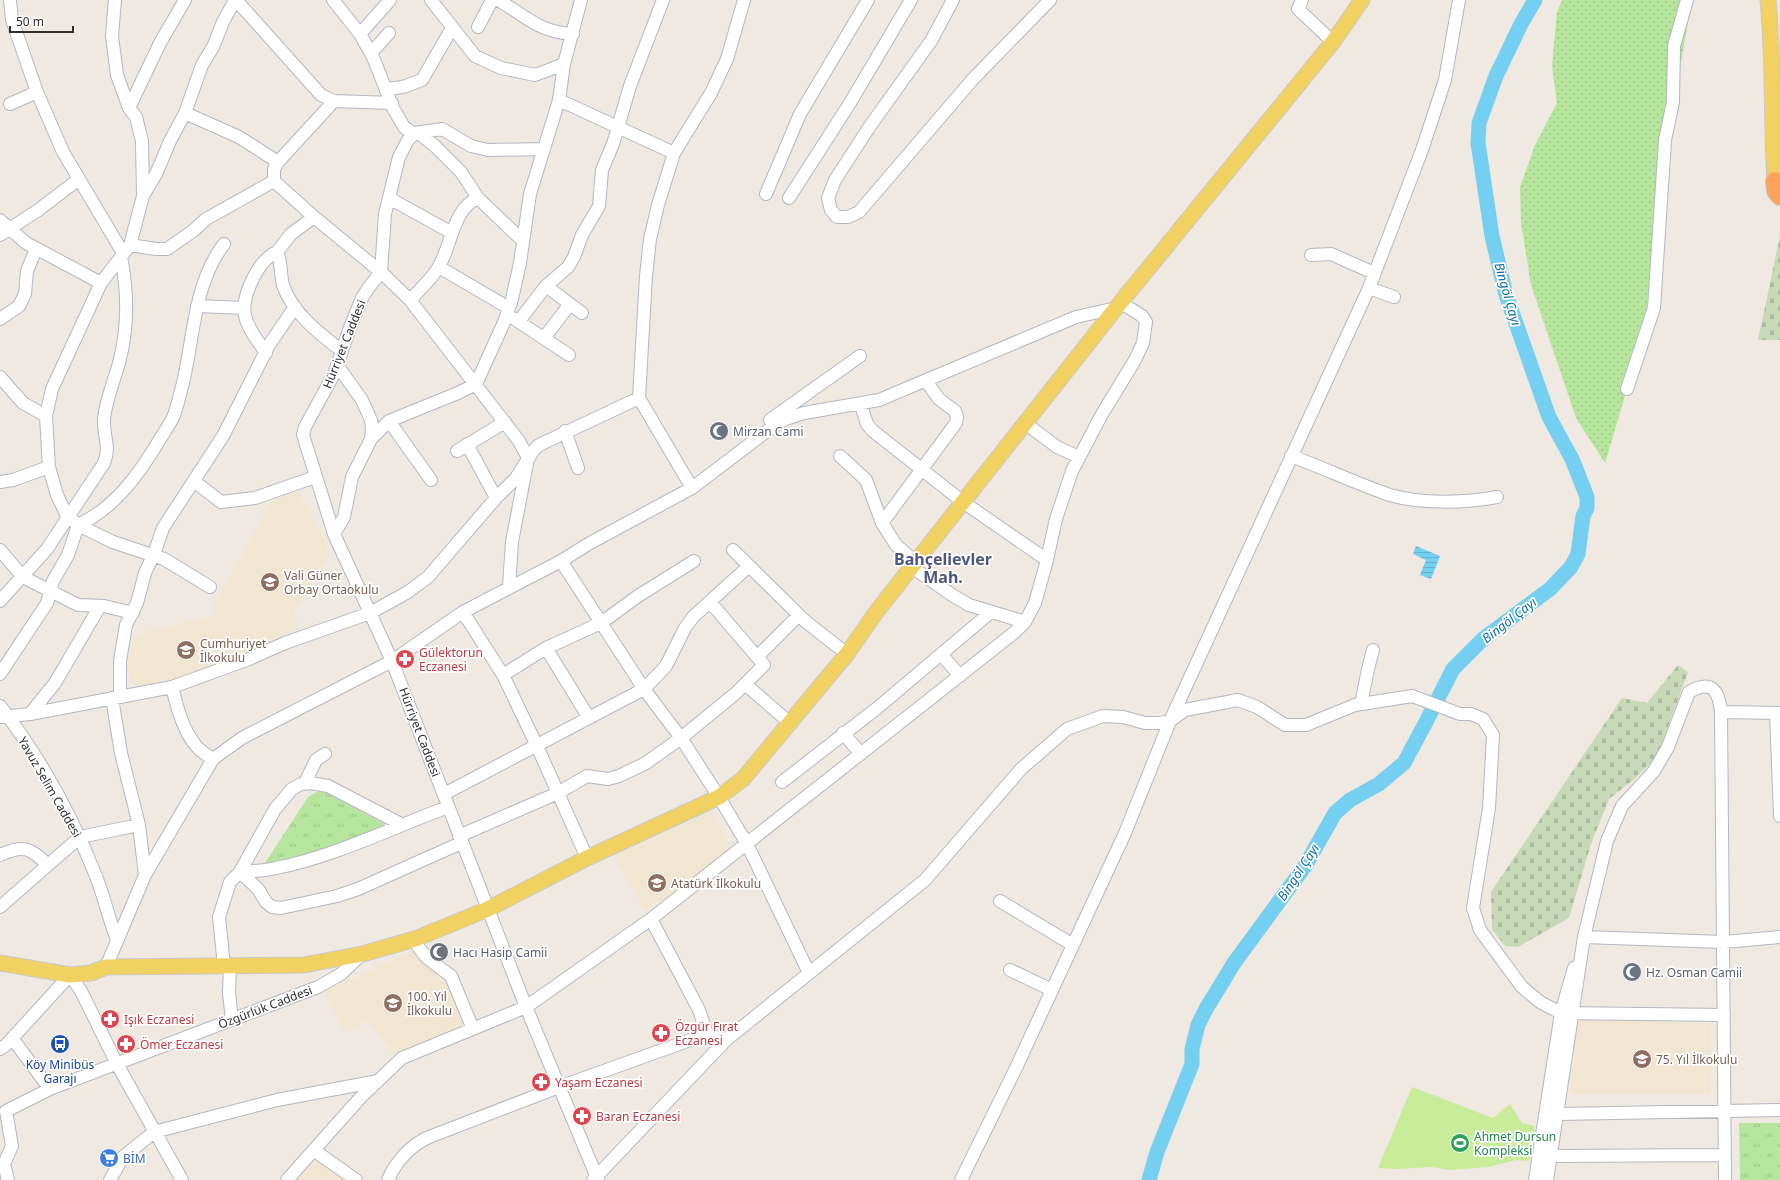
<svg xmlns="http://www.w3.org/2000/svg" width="1780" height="1180" font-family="'Noto Sans',sans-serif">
<defs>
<pattern id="cemetery-stones" width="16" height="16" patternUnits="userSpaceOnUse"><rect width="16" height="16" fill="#c8d9b8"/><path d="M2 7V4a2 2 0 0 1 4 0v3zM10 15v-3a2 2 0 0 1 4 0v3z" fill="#acbb9e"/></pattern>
<pattern id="park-tufts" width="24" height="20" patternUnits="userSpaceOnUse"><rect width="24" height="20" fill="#b6e59e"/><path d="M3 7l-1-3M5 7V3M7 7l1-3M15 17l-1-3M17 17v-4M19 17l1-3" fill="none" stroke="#9dc588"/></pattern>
<pattern id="garden-dots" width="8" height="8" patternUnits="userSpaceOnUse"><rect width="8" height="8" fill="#b6e59e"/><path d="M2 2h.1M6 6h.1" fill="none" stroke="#9dc588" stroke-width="1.8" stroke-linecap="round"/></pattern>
<pattern id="water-rules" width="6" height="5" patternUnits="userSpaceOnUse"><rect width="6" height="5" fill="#75cff0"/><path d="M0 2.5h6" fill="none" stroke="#66b2ce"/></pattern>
</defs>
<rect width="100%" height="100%" fill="#efe9e1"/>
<path fill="#f0e6d1" d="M 297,490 L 322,535 L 329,557 L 293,612 L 300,629 L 175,681 L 147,688 L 135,688 L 129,675 L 130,669 L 127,668 L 134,635 L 216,615 L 213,607 L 272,501 Z
M 708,806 L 733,850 L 646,910 L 612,855 Z
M 415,950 L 429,968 L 447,979 L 466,1028 L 393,1054 L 368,1020 L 345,1033 L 324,992 Z
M 1578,1017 L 1711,1024 L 1710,1094 L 1570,1094 Z
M 311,1160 L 318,1160 L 347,1180 L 293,1180 Z"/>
<path fill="url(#cemetery-stones)" d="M 1780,236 L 1780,340 L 1758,340 Z
M 1678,665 L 1688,672 L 1657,757 L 1632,781 L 1609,799 L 1591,844 L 1569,918 L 1518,947 L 1505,946 L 1492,929 L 1491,892 L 1622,698 L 1647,703 Z"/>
<path fill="url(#park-tufts)" d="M 318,791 L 327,793 L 385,824 L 345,845 L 311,855 L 265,863 L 308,797 Z
M 1739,1123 L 1780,1123 L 1780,1180 L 1740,1180 Z"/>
<path fill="url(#garden-dots)" d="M 1562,0 L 1692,0 L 1665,152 L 1657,209 L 1644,332 L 1605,463 L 1576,418 L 1531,285 L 1521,223 L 1520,187 L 1535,145 L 1557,103 L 1552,66 L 1557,12 Z"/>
<path fill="#c9ec9a" d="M 1412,1087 L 1493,1118 L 1510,1104 L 1522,1123 L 1535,1126 L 1529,1161 L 1516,1160 L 1489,1167 L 1451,1170 L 1431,1167 L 1398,1169 L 1378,1168 Z"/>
<path fill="url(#water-rules)" d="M 1416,546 L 1440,556 L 1431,579 L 1420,575 L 1426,560 L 1413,554 Z"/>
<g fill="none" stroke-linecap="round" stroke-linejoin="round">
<path stroke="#75cff0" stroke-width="15" d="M 1149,1180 L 1157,1152 L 1192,1064 L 1192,1049 L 1198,1025 L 1206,1009 L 1234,963 L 1305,866 L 1335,813 L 1350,800 L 1379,784 L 1404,763 L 1426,722 L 1453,669 L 1483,639 L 1550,589 L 1571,567 L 1578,554 L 1583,516 L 1587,508 L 1587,497 L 1572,459 L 1549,417 L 1506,295 L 1492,236 L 1478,143 L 1479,123 L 1496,76 L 1521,24 L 1535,0"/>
<g stroke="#b4b7c1" stroke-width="14">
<path id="minor" d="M 10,0 L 12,20 L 37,92 L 63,152 L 123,253
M 115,0 L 112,36 L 117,75 L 129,108 L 136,117 L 142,141 L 143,196 L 130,245 L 156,249 L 167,249 L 193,231 L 206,219 L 274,181
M 236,0 L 321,95 L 334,101 L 392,103
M 333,0 L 360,34 L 373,57 L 393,108 L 404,127 L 411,132 L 421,135 L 435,146 L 461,172 L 478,198 L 523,241
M 431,0 L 475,56 L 501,68 L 535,75 L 564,64
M 498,0 C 526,16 538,32 573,34
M 953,0 L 931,41 L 870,126 L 835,180 L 828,198 L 831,210 L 837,217 L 848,217 L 859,212 L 973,79 L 1050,0
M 1302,0 L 1298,9 L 1333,42
M 478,27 L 492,0
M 360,34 L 390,0
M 371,53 L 389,33
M 386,89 L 403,87 L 422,80 L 452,28
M 559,100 L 674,153
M 334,101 L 278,162 L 274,169 L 274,181 L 314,217 L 381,272 L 410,300 L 519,441 L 528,458 L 512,542 L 509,586
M 10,104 L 37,92
M 129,108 L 160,43 L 185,0
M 185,113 L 239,137 L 278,162
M 544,149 L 488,150 L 471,146 L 442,129 L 415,133 L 408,140 L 399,157 L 385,214 L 381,272 L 369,287 L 362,298 L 349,330 L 335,372 L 305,427 L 303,435 L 334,534 L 392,661 L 526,1007 L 598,1180
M 766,194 L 800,114 L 868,0
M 143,196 L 156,174 L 170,141 L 185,113 L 202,65 L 213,47 L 223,22 L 235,0
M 389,198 L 452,233
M 789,198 L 850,103 L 911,0
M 314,217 L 291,234 L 277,252 C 282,263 280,274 283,285 C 292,313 320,334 342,351
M 0,220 L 26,243 L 101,283
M 0,235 L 37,211 L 79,179
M 130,245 L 101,283 L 52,389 L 46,416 L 49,467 L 57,495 L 66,514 L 78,525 L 113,542 L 164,559 L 210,587
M 1311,255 L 1331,254 L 1374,273
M 439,267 L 509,308
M 546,286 L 582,313
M 1369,288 L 1394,297
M 410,300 C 419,290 431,280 438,268 C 452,246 452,209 478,198
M 197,306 L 244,308
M 513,318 L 569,355
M 0,319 L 19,306 L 25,294 L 27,271 L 36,249
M 519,321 L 546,286 L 568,267 L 574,257 L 582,235 L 599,206 L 602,170 L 613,144 L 630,86 L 663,0
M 544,338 L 570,304
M 266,353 C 258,341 247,328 245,315 C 241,296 259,259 277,252
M 0,377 L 23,403 L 46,416
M 1627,389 L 1654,308 L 1665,140 L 1673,102 L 1674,46 L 1687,0
M 861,405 L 867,424 L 873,431 L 963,502 L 1047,560
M 770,420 L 860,356
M 389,421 L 431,480
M 1025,423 L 1057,447 L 1079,457
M 565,431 L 578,468
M 371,439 L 389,421 L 458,393 L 476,384 L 505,320 L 512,299 L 520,263 L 530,194 L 559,100 L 564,64 L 581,0
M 467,444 L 496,498
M 457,451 L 505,422
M 840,456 L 866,480 L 882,523 L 896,545 L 916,562
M 1291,456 C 1324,468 1357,484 1390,495 C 1421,504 1465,503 1497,497
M 194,481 L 221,502 L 255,498 L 315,477
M 0,482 L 13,480 L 49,467
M 692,488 L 639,398 L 646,276 L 650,239 L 658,205 L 674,153 L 711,93 L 727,59 L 744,0
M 882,523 L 956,423 L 957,417 L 955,411 L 939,399 L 926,381
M 334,534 L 344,517 L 352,477 L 371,439 L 372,429 L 371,420 L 362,400 L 337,365
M 0,550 L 23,577 L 78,605 L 104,606 L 133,613
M 733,550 L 805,621 L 847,654
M 561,561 L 644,689 L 681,738 L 719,797 L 747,844 L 809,973
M 912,567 L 952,595 L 969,605 L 1025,622
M 0,601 L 47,549 L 104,463 C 111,446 103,437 104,419 C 106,400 114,381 119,363 C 128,329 128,292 121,257
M 463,612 L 503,675 L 537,746 L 587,858
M 546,648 L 589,718
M 941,654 L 960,676
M 757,657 L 799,615
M 0,674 L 47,603 L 53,581 L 68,555 L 78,525 C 115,508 140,473 160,439 C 165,431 171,423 174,415 C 178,405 180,393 183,383 C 194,336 194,283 224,244
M 503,675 L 546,648 L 601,623 L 638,596 L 694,561
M 745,684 L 791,724
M 172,687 C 177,707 183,732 198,748 C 202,752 208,756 213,759
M 120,697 L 120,661 L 126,625 L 137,603 L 145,573 L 154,554 L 163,528 L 223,436 L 269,345 L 295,307
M 112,698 L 121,753 L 139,825 L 145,875
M 1361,704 L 1368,669 L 1373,650
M 0,706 C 40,757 72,816 96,876 C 104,897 109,919 117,940
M 1721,712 L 1780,713
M 1776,713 L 1780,816
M 30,714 L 55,683 L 100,606
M 0,717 L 30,714 L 172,687 L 249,659 L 285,643 L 370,613 L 408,592 L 428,577 L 496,498 L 516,478 L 533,451 L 539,445 L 639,398
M 843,733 L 861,754
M 782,782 L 876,709 L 991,612
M 305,783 L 316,760 L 325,754
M 444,794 L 644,689 L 666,666 L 685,628 L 693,617 L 749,566
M 459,836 L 558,793 L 587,776 L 608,779 L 619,776 L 646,763 L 681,738 L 736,693 L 764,665 L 710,602
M 0,855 C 24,844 30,848 48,865
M 240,872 L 258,889 L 266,902 L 272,907 L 281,908 L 337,896 L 358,889 L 461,843
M 240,872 C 252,871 265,871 276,868 C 336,856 391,828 448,807
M 1000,901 L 1073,945
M 0,907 L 80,837 L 139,825
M 651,919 L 699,1010 L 707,1034
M 1584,937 L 1724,942 L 1780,937
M 415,939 L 419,948 L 427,958 L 451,976 L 473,1029
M 224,966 L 219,917 L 230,882 L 240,872 L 275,809 L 292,789 L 301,784 L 311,783 L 328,786 L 401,824
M 230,966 L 229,993 L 232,1020
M 106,967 L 145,875 L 213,759 L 242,738 L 392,661 L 463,612 L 561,561 L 590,543 L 692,488 L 767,431 L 785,419 L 804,413 L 879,400 L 1076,317 L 1116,308
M 1010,970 L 1052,990
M 12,1038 L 50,1089
M 0,1049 L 6,1045 L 70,975 L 81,991 L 117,1064 L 182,1180
M 1551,1116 L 1558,1114 L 1780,1110
M 315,1151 L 356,1180
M 1551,1156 L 1724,1155
M 8,1180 L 4,1164 L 12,1146 L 6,1111 L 50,1089 L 318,987 L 341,974 L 362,954
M 110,1180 L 123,1157 L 154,1132 L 277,1100 L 378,1081
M 287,1180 L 361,1097 L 402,1058 L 526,1007 L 651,919 L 1015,632 L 1025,622 L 1035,603 L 1046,564 L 1056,519 L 1072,471 L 1102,414 L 1135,360 L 1143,343 L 1146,322 L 1142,316 L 1120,302
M 388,1180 C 396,1161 411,1145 429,1137 L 559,1087 L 707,1034 L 726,1040
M 593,1180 L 726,1040 L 925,880 L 1021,769 L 1067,729 L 1103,716 L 1123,717 L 1145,723 L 1160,723 L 1170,721 L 1185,710 L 1238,700 L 1257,707 L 1285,725 L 1306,725 L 1355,705 L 1412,696 L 1460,714 L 1471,714 L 1483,719 L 1493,735 L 1489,808 L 1473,908 L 1480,930 L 1522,987 L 1540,1002 L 1561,1013 L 1724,1015
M 961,1180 L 1015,1070 L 1125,833 L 1170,721 L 1369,288 L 1422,150 L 1445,80 L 1459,0
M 1535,1180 L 1561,1013 L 1574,968
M 1547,1180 L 1584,937 L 1607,841 L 1622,806 L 1654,771 L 1668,747 L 1689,692 C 1711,679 1719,690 1721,712 L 1725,1180"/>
</g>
<g stroke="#c9c9c9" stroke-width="17">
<path id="major" d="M 1768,0 C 1774,60 1771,121 1775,181
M 0,963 L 70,975 L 91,973 L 106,967 L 304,965 L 362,954 L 415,939 L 488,909 L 587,858 L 719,797 L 743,779 L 847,654 L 877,611 L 1116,308 L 1333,42 L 1362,0"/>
</g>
<g stroke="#c9c9c9" stroke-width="20">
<path id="highway" d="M 1775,181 L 1776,191 L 1780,196"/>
</g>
<use href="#minor" stroke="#fff" stroke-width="12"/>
<use href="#major" stroke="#f2d163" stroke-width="15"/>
<use href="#highway" stroke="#ffa35c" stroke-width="18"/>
</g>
<defs>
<g id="mosque-disc" transform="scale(1)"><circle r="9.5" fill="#6b7280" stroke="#fff"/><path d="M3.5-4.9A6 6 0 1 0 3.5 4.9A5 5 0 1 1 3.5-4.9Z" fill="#fff"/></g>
<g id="school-disc" transform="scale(1)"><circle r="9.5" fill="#8d6e63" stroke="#fff"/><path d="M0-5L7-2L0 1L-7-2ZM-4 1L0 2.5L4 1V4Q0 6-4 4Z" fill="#fff"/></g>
<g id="pharmacy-disc" transform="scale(1)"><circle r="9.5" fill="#e0444e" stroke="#fff"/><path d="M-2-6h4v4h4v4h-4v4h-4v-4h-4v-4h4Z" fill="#fff"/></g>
<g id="bus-disc" transform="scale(1)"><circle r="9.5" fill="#1a4fb4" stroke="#fff"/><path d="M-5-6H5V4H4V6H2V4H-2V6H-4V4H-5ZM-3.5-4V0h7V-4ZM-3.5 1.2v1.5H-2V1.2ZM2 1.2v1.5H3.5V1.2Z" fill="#fff"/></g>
<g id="stadium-disc" transform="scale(1)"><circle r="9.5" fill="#2e9e5b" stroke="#fff"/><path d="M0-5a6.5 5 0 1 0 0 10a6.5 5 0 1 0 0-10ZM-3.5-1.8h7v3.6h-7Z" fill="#fff"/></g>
<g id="supermarket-disc" transform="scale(1)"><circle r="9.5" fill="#3f7fe0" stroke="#fff"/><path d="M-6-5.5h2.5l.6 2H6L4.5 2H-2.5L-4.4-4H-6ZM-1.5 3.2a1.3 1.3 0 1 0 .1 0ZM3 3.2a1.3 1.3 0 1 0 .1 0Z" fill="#fff"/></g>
</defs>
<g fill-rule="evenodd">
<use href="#mosque-disc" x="719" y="431"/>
<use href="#school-disc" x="270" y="582"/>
<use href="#school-disc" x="186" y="650"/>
<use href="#pharmacy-disc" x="405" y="659"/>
<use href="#school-disc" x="657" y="883"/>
<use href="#mosque-disc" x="439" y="952"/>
<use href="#mosque-disc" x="1632" y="972"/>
<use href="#school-disc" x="393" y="1003"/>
<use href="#pharmacy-disc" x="110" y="1019"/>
<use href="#pharmacy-disc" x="661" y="1033"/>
<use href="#bus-disc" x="60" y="1044"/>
<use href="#pharmacy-disc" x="126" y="1044"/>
<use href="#school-disc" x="1642" y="1059"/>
<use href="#pharmacy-disc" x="541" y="1082"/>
<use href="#pharmacy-disc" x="582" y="1116"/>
<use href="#stadium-disc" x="1460" y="1143"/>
<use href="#supermarket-disc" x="109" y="1158"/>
</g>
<g text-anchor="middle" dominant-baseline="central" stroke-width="3.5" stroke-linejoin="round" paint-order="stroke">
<g font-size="12" fill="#2e2e2e" stroke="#fff">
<text transform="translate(344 344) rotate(-68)">Hürriyet Caddesi</text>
<text transform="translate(420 732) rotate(69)">Hürriyet Caddesi</text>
<text transform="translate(50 787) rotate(60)">Yavuz Selim Caddesi</text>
<text transform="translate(265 1007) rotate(-21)">Özgürlük Caddesi</text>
</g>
<g font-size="12" fill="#5b616d" stroke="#fff" text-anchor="start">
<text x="733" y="431">Mirzan Cami</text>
<text x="453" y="952">Hacı Hasip Camii</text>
<text x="1646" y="972">Hz. Osman Camii</text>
</g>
<g font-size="12" fill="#785e54" stroke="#fff" text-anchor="start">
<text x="284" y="575">Vali Güner<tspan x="284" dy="14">Orbay Ortaokulu</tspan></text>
<text x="200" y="643">Cumhuriyet<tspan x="200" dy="14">İlkokulu</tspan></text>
<text x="671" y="883">Atatürk İlkokulu</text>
<text x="407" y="996">100. Yıl<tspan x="407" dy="14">İlkokulu</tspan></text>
<text x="1656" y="1059">75. Yıl İlkokulu</text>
</g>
<g font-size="12" fill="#be3a42" stroke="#fff" text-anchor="start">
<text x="419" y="652">Gülektorun<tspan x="419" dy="14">Eczanesi</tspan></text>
<text x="124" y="1019">Işık Eczanesi</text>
<text x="675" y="1026">Özgür Fırat<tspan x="675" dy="14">Eczanesi</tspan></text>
<text x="140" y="1044">Ömer Eczanesi</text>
<text x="555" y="1082">Yaşam Eczanesi</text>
<text x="596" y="1116">Baran Eczanesi</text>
</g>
<g font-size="12" fill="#164399" stroke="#fff">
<text x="60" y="1064">Köy Minibüs<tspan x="60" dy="14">Garajı</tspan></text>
</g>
<g font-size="12" fill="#27864d" stroke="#fff" text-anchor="start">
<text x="1474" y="1136">Ahmet Dursun<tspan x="1474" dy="14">Kompleksi</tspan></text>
</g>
<g font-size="12" fill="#366cbe" stroke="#fff" text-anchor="start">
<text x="123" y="1158">BİM</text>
</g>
<g font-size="13" font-style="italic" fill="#0d6fa3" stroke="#fff">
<text transform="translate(1508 294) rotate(74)">Bingöl Çayı</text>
<text transform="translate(1509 620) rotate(-38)">Bingöl Çayı</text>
<text transform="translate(1298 872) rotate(-57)">Bingöl Çayı</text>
</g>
<g font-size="16" font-weight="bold" fill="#4d5680" stroke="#fff">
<text x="943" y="559">Bahçelievler<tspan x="943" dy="18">Mah.</tspan></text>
</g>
</g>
<path d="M10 26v6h63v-6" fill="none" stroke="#2e2e2e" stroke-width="2"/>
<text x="16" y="26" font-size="12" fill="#2e2e2e" stroke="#ffffff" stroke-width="3" paint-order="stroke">50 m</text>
</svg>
